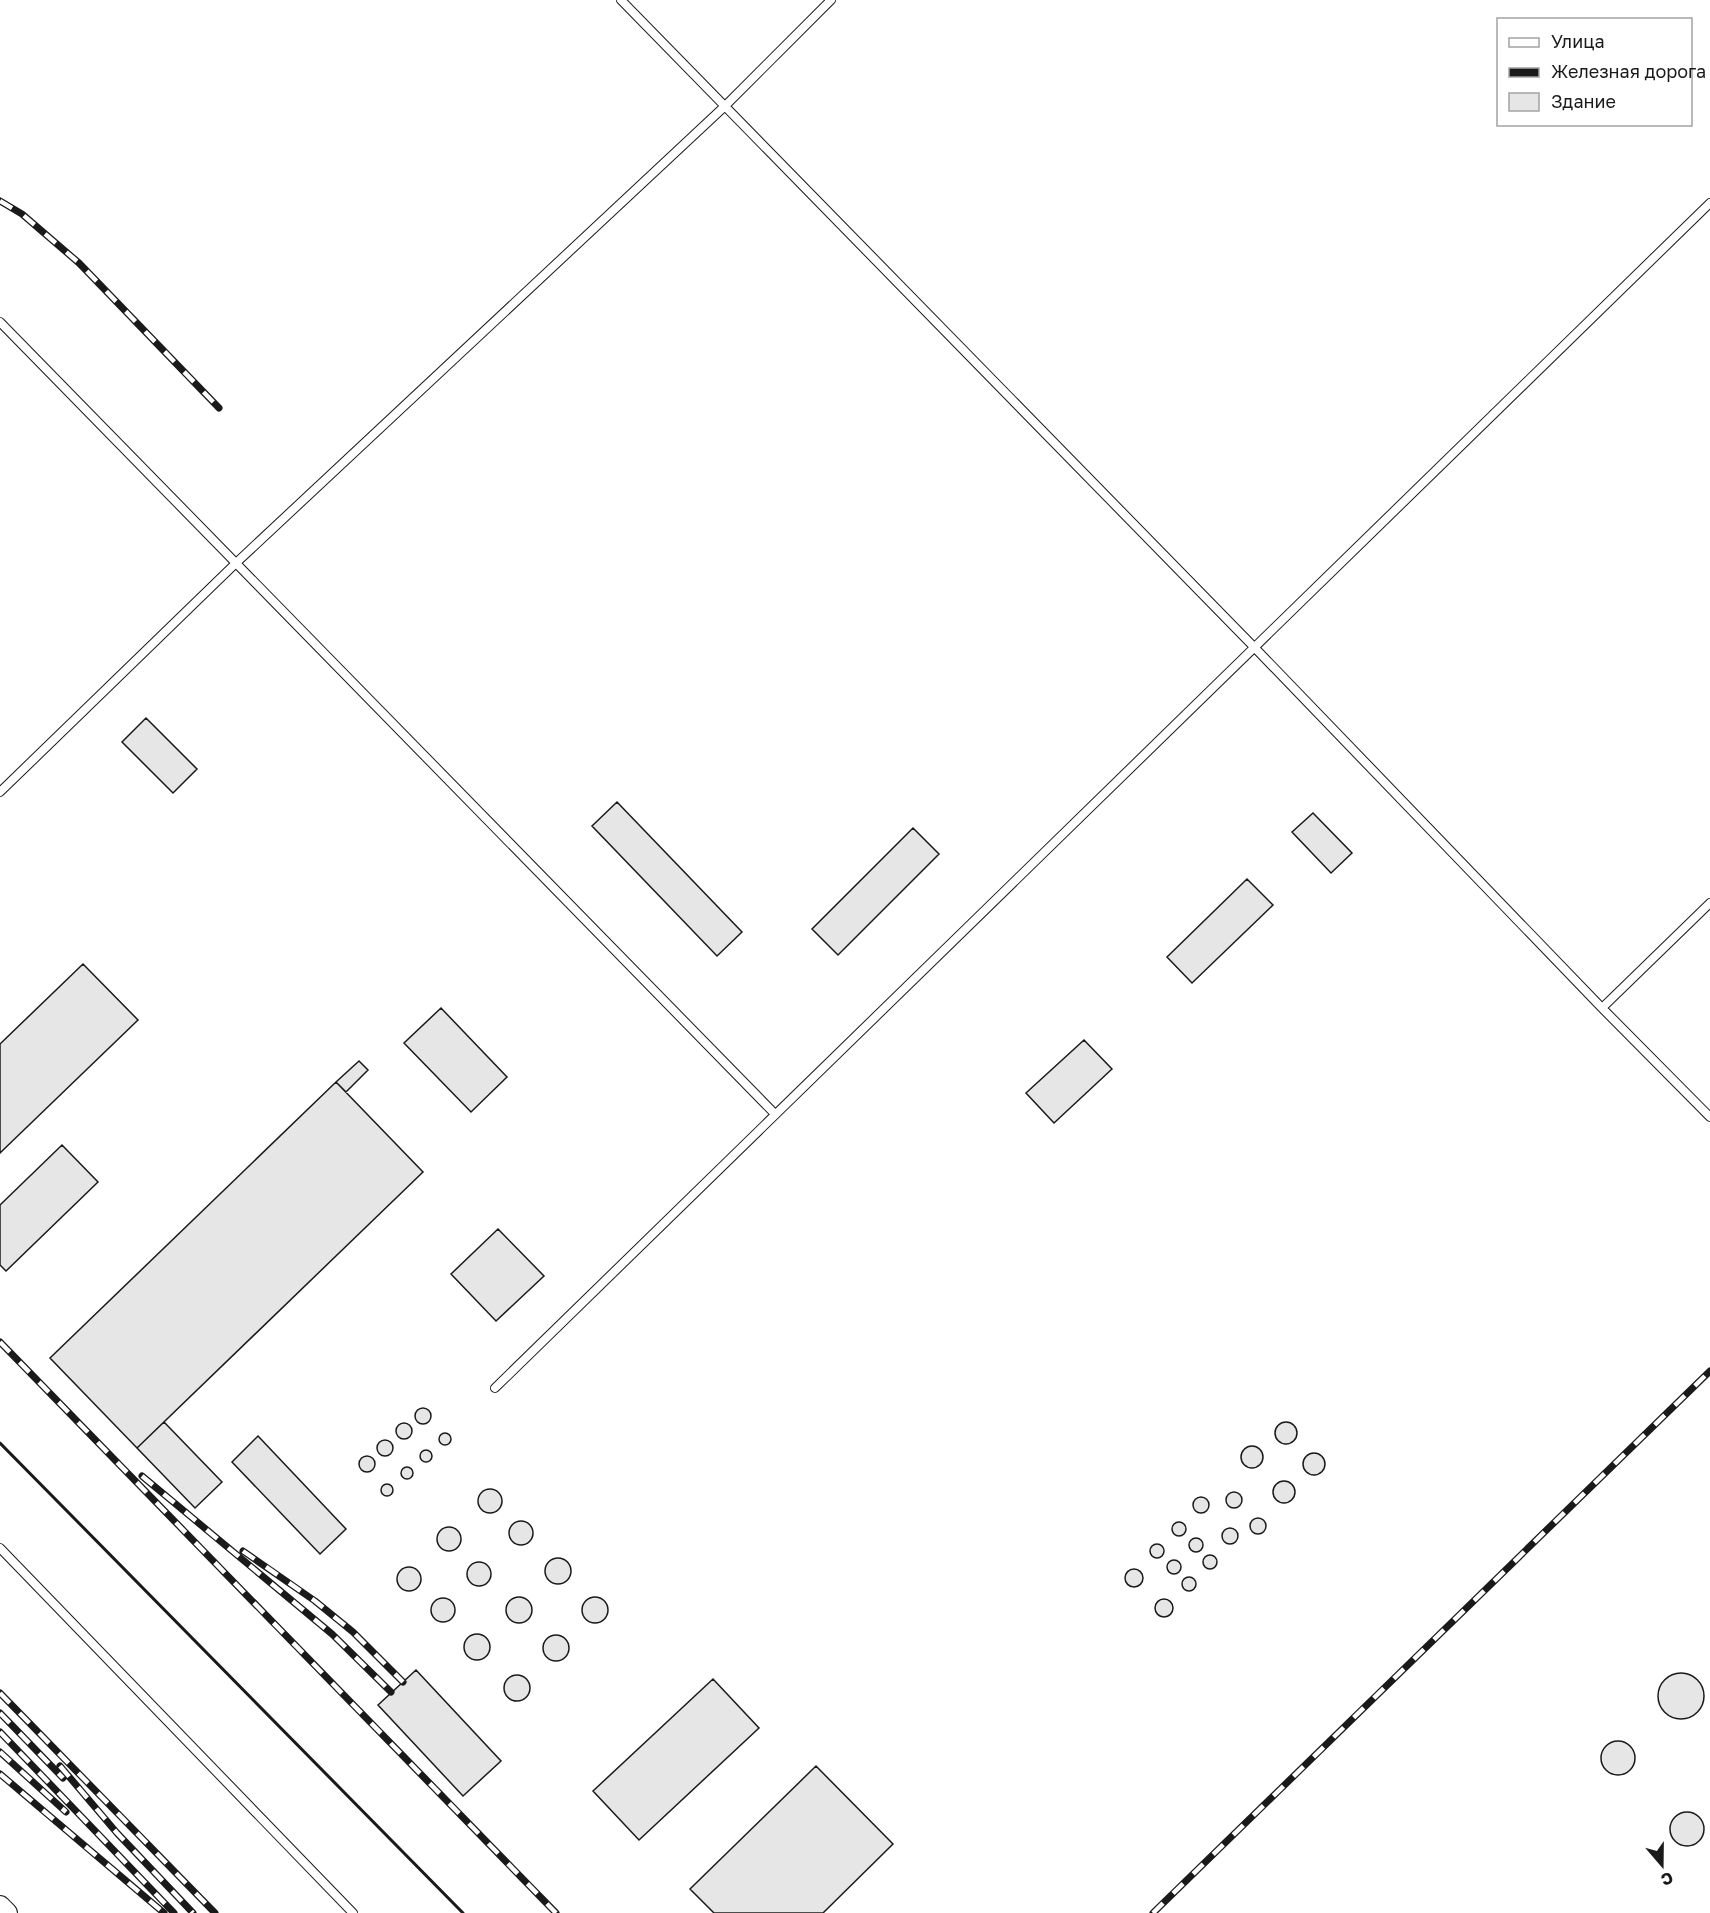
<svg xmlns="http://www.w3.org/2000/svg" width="1710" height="1913" font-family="'Golos Text',sans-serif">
<rect width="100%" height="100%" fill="#fff"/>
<path fill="#e6e6e6" stroke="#1a1a1a" stroke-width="1.5" d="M 146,718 L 197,769 L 173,793 L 122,742 Z
M 617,802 L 742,932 L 717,956 L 592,826 Z
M 1313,813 L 1352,853 L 1331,873 L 1292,832 Z
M 913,828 L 939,854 L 838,955 L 812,929 Z
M 1247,879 L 1273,905 L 1192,983 L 1167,957 Z
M 83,964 L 138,1020 L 0,1153 L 0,1044 Z
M 441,1008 L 507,1077 L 471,1112 L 404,1043 Z
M 1084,1040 L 1112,1069 L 1054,1123 L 1026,1093 Z
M 359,1061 L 368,1070 L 346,1092 L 336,1082 Z
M 336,1082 L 423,1172 L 137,1448 L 50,1358 Z
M 62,1145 L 98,1182 L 6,1271 L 0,1265 L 0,1205 Z
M 498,1229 L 544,1276 L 496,1321 L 451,1274 Z
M415 1416a8 8 0 1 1 16 0a8 8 0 1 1-16 0Z
M 164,1422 L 222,1482 L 195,1508 L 137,1448 Z
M1275 1433a11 11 0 1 1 22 0a11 11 0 1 1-22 0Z
M396 1431a8 8 0 1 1 16 0a8 8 0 1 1-16 0Z
M439 1439a6 6 0 1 1 12 0a6 6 0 1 1-12 0Z
M 258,1436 L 346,1529 L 320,1554 L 232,1462 Z
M377 1448a8 8 0 1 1 16 0a8 8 0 1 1-16 0Z
M1241 1457a11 11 0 1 1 22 0a11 11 0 1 1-22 0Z
M420 1456a6 6 0 1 1 12 0a6 6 0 1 1-12 0Z
M1303 1464a11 11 0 1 1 22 0a11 11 0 1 1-22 0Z
M359 1464a8 8 0 1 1 16 0a8 8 0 1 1-16 0Z
M401 1473a6 6 0 1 1 12 0a6 6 0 1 1-12 0Z
M1273 1492a11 11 0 1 1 22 0a11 11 0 1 1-22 0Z
M381 1490a6 6 0 1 1 12 0a6 6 0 1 1-12 0Z
M478 1501a12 12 0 1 1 24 0a12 12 0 1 1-24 0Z
M1226 1500a8 8 0 1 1 16 0a8 8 0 1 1-16 0Z
M1193 1505a8 8 0 1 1 16 0a8 8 0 1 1-16 0Z
M1250 1526a8 8 0 1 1 16 0a8 8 0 1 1-16 0Z
M509 1533a12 12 0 1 1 24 0a12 12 0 1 1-24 0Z
M1172 1529a7 7 0 1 1 14 0a7 7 0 1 1-14 0Z
M437 1539a12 12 0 1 1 24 0a12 12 0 1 1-24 0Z
M1222 1536a8 8 0 1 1 16 0a8 8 0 1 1-16 0Z
M1189 1545a7 7 0 1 1 14 0a7 7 0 1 1-14 0Z
M1150 1551a7 7 0 1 1 14 0a7 7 0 1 1-14 0Z
M1203 1562a7 7 0 1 1 14 0a7 7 0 1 1-14 0Z
M545 1571a13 13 0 1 1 26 0a13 13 0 1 1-26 0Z
M1167 1567a7 7 0 1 1 14 0a7 7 0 1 1-14 0Z
M467 1574a12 12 0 1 1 24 0a12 12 0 1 1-24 0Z
M397 1579a12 12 0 1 1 24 0a12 12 0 1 1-24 0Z
M1125 1578a9 9 0 1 1 18 0a9 9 0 1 1-18 0Z
M1182 1584a7 7 0 1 1 14 0a7 7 0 1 1-14 0Z
M582 1610a13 13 0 1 1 26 0a13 13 0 1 1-26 0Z
M506 1610a13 13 0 1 1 26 0a13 13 0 1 1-26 0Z
M431 1610a12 12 0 1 1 24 0a12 12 0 1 1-24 0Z
M1155 1608a9 9 0 1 1 18 0a9 9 0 1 1-18 0Z
M464 1647a13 13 0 1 1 26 0a13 13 0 1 1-26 0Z
M543 1648a13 13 0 1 1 26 0a13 13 0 1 1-26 0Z
M 416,1670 L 501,1761 L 463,1796 L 378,1705 Z
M1658 1696a23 23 0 1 1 46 0a23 23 0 1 1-46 0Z
M504 1688a13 13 0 1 1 26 0a13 13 0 1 1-26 0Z
M 713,1679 L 759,1728 L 639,1840 L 593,1791 Z
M1601 1758a17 17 0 1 1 34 0a17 17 0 1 1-34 0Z
M 816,1766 L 893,1844 L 823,1913 L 714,1913 L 690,1889 Z
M1670 1829a17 17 0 1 1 34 0a17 17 0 1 1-34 0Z"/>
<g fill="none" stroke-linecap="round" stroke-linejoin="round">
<g stroke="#1a1a1a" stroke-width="10">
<path id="service" d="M 621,0 L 1254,647 L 1602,1008 L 1710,1117
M 0,322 L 775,1114
M 0,792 L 236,563 L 725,106 L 831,0
M 1602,1008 L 1710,903
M 495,1388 L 1710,203
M 0,1548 L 353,1913"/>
</g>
<g stroke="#1a1a1a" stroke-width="22">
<path id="tertiary" d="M 0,1906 L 7,1913"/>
</g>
<use href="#service" stroke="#fff" stroke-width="8"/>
<use href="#tertiary" stroke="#fff" stroke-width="20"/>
<g stroke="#1a1a1a" stroke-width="7">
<path id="rail" d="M 0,201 L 22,214 L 79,263 L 219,408
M 0,1342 L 556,1913
M 142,1476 L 332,1634 L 391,1692
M 243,1551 L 315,1601 L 353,1632 L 403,1682
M 0,1693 L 215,1913
M 0,1713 L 63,1778
M 0,1732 L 174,1913
M 0,1752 L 66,1812
M 60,1766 L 117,1833 L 193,1913
M 0,1774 L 164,1913
M 1153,1913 L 1710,1371"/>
</g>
<use href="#rail" stroke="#fff" stroke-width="4.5" stroke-dasharray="14" stroke-linecap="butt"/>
<path stroke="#1a1a1a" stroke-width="3" d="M 0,1443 L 463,1913"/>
</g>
<rect x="1497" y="18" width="195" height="108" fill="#ffffff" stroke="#a3a3a3" stroke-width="1.5"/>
<rect x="1509" y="38" width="30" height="9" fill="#ffffff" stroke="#a3a3a3" stroke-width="1.5"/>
<text x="1551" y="48" font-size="18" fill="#1a1a1a">Улица</text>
<rect x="1509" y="68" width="30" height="9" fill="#1a1a1a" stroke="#a3a3a3" stroke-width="1.5"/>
<text x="1551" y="78" font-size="18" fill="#1a1a1a">Железная дорога</text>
<rect x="1509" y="93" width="30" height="18" fill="#e6e6e6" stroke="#a3a3a3" stroke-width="1.5"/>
<text x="1551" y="108" font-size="18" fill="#1a1a1a">Здание</text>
<g transform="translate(1662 1865) rotate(160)" stroke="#ffffff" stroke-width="4.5" paint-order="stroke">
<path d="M0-4.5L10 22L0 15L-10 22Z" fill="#1a1a1a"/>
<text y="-9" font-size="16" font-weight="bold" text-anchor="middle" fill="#1a1a1a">С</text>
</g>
</svg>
